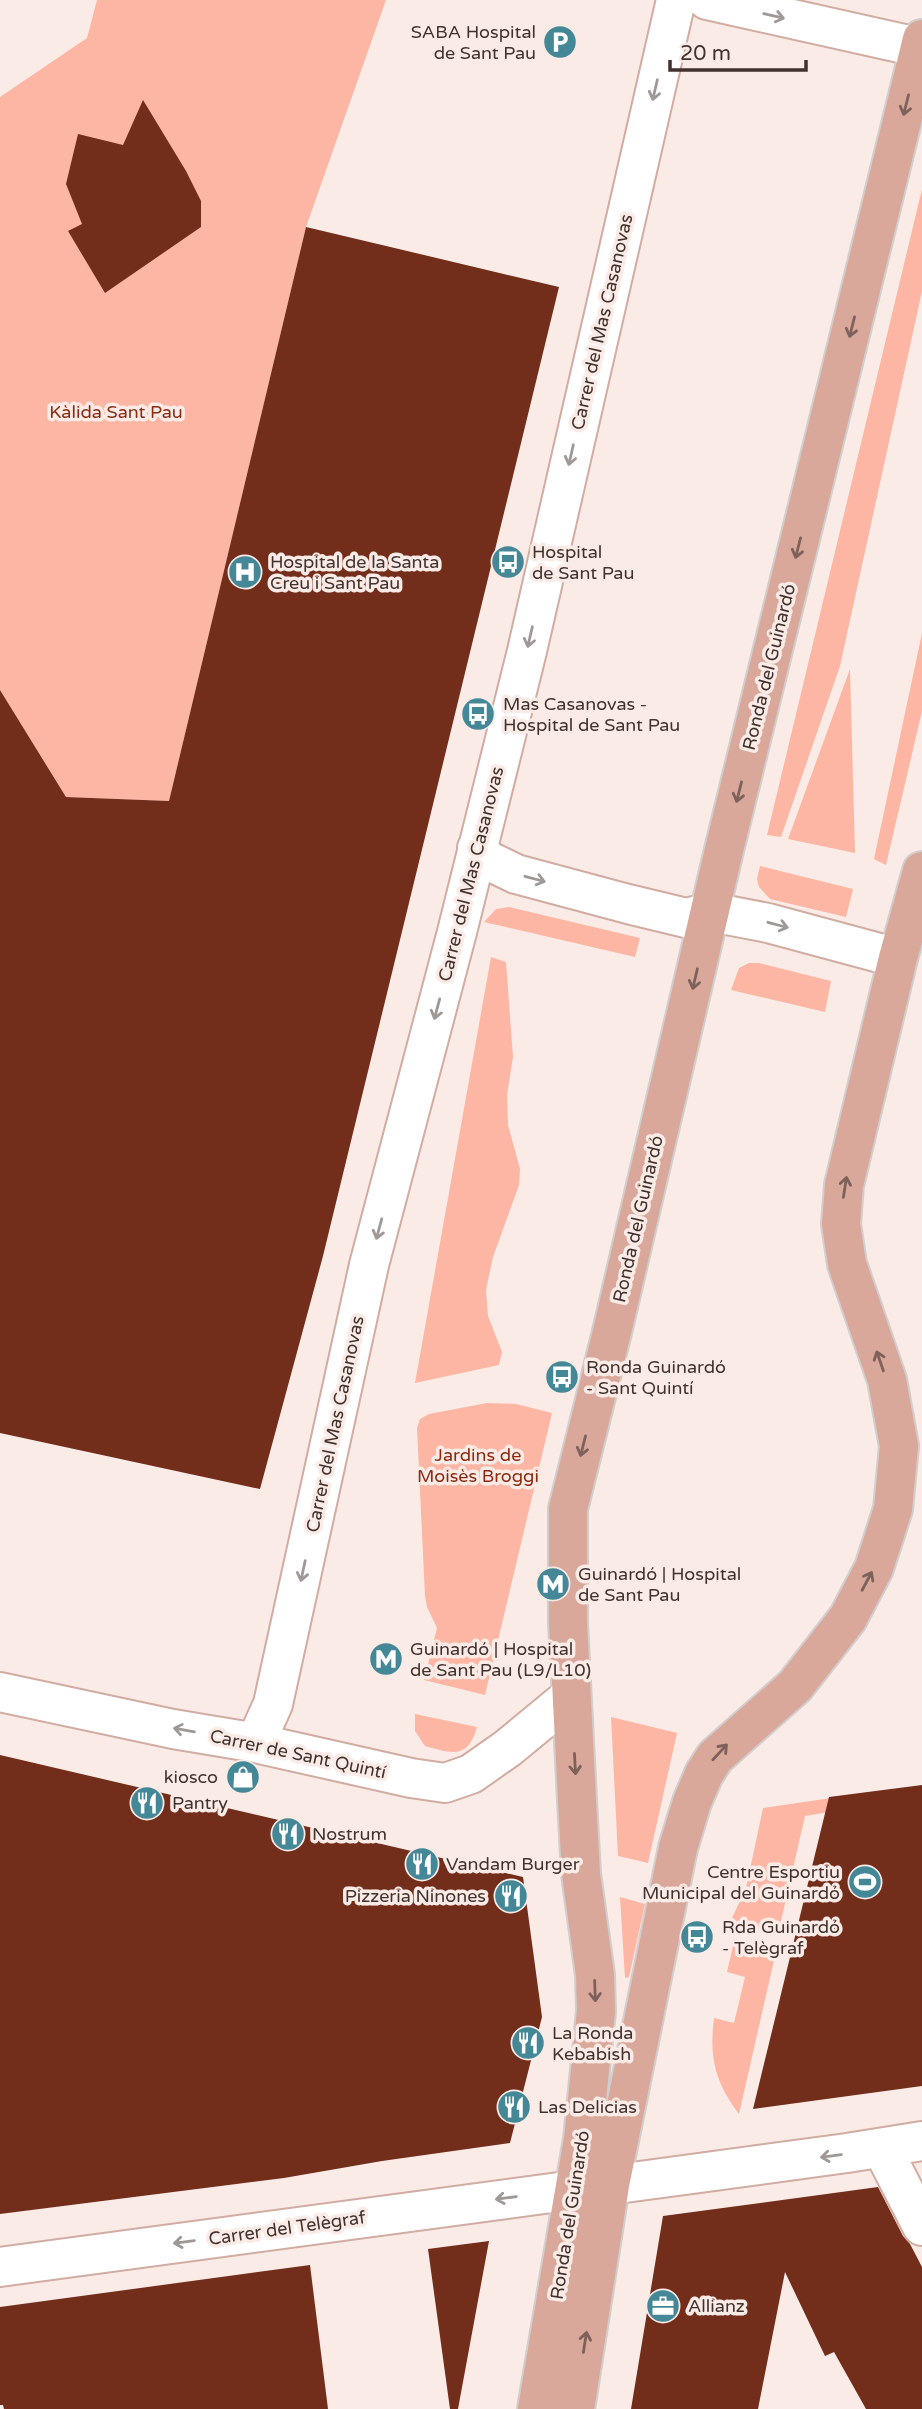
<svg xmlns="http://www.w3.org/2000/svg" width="922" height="2409" font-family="'Varela Round',sans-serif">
<rect width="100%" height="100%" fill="#fbebe7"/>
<path fill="#fdb6a3" d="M 97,0 L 386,0 L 306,227 L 169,801 L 66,797 L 0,690 L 0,97 L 87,38 Z
M 922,189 L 922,291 L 840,666 L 781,837 L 767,835 Z
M 922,633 L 922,711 L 886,865 L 874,859 Z
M 850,669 L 855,853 L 788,839 Z
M 760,866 L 853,889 L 846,917 L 770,899 L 759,887 L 757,879 Z
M 509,907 L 640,938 L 635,957 L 484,922 L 496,909 Z
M 491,957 L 506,962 L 513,1057 L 507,1095 L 508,1125 L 520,1169 L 519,1185 L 493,1257 L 486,1290 L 488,1316 L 502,1352 L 499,1365 L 415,1383 Z
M 749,963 L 759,963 L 831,981 L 825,1012 L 731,990 L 739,968 Z
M 487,1403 L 516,1404 L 552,1413 L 485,1695 L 424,1680 L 437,1628 L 427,1607 L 425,1596 L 417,1428 L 420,1419 L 429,1414 Z
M 415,1714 L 477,1727 C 468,1759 453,1754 425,1746 L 415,1731 Z
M 611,1717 L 677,1733 L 648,1863 L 618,1856 Z
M 845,1796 L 853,1808 L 805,1816 L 778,1934 L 737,1924 L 732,1918 L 746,1888 L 763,1808 Z
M 620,1897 L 645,1904 L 629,1977 L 625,1978 Z
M 733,1946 L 775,1956 L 739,2114 C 715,2082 709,2057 714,2018 L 734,2023 L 745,1977 L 727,1972 Z"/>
<path fill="#732d1b" d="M 143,100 L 186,171 L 201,201 L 201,227 L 105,293 L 68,231 L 82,224 L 66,184 L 78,134 L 123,145 Z
M 306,227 L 559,287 L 323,1256 L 260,1489 L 0,1433 L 0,690 L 66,797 L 169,801 Z
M 0,1755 L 523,1877 L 542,2017 L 510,2143 L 382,2161 L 284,2178 L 0,2214 Z
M 922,1785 L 922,2086 L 753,2109 L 829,1797 Z
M 878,2187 L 903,2236 L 910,2244 L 922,2267 L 922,2409 L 866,2409 L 834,2352 L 825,2356 L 785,2272 L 758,2409 L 631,2409 L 663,2216 Z
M 489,2241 L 458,2409 L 450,2409 L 428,2249 Z
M 310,2265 L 328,2409 L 4,2409 L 3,2405 L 0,2405 L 0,2307 Z"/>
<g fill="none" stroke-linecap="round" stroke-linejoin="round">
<g stroke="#d1aca2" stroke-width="42">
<path id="minor" d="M 707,0 L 922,48
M 477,848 L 487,860 L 516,874 L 628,904 L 686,918 L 711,912 L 768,923 L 898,958
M 0,1692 L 173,1729 L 251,1742 L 411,1778 L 445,1783 L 471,1774 L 508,1748 L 571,1696
M 251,1742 L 260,1733 L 273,1704 L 369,1265 L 457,932 L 527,651 L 676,0
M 882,2148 L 922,2226
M 610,2185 L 847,2153 L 922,2141
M 0,2267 L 574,2190"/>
</g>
<g stroke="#d1cecd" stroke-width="42">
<path id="major" d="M 537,2409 L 583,2139 L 596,2011 L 595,1975 L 581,1874 L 577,1800 L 568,1622 L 568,1509 L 612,1332 L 724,850 L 922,39
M 575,2409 L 610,2185 L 678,1848 L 692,1802 L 704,1774 L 715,1757 L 795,1686 L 848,1618 L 874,1568 L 893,1509 L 899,1446 L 887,1380 L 847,1264 L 841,1224 L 844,1185 L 898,958 L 922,871"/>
</g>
<use href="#minor" stroke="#fff" stroke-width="38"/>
<use href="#major" stroke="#d9a89b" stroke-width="38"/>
</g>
<defs><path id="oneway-shaft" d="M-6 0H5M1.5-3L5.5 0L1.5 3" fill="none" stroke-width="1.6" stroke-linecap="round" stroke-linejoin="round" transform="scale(1.75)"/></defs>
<g stroke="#a09896">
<use href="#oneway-shaft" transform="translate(774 16) rotate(13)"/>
<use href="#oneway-shaft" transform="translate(655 90) rotate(103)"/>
<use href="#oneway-shaft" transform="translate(571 455) rotate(103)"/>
<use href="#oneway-shaft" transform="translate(530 637) rotate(103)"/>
<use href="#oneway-shaft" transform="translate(535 879) rotate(15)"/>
<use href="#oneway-shaft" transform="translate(778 925) rotate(15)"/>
<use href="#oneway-shaft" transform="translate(437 1009) rotate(105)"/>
<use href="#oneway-shaft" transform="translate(379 1229) rotate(105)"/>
<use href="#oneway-shaft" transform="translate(303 1571) rotate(102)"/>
<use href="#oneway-shaft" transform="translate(184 1730) rotate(-170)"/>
<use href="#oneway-shaft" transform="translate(831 2156) rotate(172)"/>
<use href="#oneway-shaft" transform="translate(506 2198) rotate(172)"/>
<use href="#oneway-shaft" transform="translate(184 2242) rotate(172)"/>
</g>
<g stroke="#7e615a">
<use href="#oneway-shaft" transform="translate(906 105) rotate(104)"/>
<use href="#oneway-shaft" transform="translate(852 327) rotate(104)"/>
<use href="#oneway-shaft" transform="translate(798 548) rotate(104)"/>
<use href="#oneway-shaft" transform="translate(739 792) rotate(104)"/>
<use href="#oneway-shaft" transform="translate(695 979) rotate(103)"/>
<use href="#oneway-shaft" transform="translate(845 1187) rotate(-81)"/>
<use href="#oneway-shaft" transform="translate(880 1361) rotate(-109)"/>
<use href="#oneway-shaft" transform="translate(583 1446) rotate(104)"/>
<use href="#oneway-shaft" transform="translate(867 1581) rotate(-62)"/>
<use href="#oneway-shaft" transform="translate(720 1752) rotate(-47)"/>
<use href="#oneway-shaft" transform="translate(575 1764) rotate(87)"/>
<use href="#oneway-shaft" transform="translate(595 1991) rotate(88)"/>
<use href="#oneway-shaft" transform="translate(585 2342) rotate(-81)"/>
</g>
<defs>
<g id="parking-disc" transform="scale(1.75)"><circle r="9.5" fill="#448797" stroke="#fbebe7"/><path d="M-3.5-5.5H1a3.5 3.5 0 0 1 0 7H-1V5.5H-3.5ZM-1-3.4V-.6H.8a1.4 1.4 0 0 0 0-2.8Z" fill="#fff"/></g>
<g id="bus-disc" transform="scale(1.75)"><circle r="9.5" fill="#448797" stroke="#fbebe7"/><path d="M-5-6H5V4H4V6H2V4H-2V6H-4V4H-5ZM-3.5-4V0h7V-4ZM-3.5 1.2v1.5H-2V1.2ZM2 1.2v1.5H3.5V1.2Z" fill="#fff"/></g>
<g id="hospital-disc" transform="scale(1.75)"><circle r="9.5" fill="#448797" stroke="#fbebe7"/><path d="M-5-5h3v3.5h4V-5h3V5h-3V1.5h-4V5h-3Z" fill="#fff"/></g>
<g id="metro-disc" transform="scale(1.75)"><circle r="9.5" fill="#448797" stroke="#fbebe7"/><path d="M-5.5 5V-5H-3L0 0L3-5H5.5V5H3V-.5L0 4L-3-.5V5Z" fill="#fff"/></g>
<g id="shop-disc" transform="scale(1.75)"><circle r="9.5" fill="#448797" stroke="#fbebe7"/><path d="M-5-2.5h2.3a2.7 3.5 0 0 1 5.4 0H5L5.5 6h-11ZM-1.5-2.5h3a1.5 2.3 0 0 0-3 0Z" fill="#fff"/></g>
<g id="restaurant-disc" transform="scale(1.75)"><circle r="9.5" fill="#448797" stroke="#fbebe7"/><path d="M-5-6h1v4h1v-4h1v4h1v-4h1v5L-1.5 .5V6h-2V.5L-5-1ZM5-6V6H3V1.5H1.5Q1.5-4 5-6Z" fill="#fff"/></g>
<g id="stadium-disc" transform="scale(1.75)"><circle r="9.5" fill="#448797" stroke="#fbebe7"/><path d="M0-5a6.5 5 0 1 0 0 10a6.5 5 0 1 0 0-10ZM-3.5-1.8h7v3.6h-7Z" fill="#fff"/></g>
<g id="office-disc" transform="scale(1.75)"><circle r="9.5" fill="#448797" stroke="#fbebe7"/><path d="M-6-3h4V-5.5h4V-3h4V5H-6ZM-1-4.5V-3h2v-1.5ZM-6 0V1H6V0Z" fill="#fff"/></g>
</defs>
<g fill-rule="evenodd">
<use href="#parking-disc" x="560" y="42"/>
<use href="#bus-disc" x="508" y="562"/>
<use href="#hospital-disc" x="245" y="572"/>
<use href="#bus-disc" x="478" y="714"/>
<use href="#bus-disc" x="562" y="1377"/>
<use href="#metro-disc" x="553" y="1584"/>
<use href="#metro-disc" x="386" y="1659"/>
<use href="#shop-disc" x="243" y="1777"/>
<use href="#restaurant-disc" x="147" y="1803"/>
<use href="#restaurant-disc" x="288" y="1834"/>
<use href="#restaurant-disc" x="422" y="1864"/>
<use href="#stadium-disc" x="865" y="1882"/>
<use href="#restaurant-disc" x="511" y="1896"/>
<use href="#bus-disc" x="697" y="1937"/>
<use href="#restaurant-disc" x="528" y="2043"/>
<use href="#restaurant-disc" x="514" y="2107"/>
<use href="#office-disc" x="663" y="2306"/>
</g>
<g text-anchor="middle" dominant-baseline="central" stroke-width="7" stroke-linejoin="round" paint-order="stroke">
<g font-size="18" fill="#41322e" stroke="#fbebe7" text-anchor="start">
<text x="536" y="32" text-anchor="end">SABA Hospital<tspan x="536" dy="21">de Sant Pau</tspan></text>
<text x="532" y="552">Hospital<tspan x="532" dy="21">de Sant Pau</tspan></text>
<text x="270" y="562">Hospital de la Santa<tspan x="270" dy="21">Creu i Sant Pau</tspan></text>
<text x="503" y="704">Mas Casanovas -<tspan x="503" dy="21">Hospital de Sant Pau</tspan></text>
<text x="586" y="1367">Ronda Guinardó<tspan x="586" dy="21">- Sant Quintí</tspan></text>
<text x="578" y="1574">Guinardó | Hospital<tspan x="578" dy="21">de Sant Pau</tspan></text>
<text x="410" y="1649">Guinardó | Hospital<tspan x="410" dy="21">de Sant Pau (L9/L10)</tspan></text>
<text x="218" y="1777" text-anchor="end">kiosco</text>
<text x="172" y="1803">Pantry</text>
<text x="312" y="1834">Nostrum</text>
<text x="446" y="1864">Vandam Burger</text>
<text x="840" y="1872" text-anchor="end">Centre Esportiu<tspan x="840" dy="21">Municipal del Guinardó</tspan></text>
<text x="486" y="1896" text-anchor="end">Pizzeria Ninones</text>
<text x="722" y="1927">Rda Guinardó<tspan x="722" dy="21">- Telègraf</tspan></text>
<text x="552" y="2033">La Ronda<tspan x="552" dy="21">Kebabish</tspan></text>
<text x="538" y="2107">Las Delicias</text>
<text x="688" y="2306">Allianz</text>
</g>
<g font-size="18" fill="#41322e" stroke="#fbebe7">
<text transform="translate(602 322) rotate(-77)">Carrer del Mas Casanovas</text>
<text transform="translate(769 667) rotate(-76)">Ronda del Guinardó</text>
<text transform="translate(471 874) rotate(-76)">Carrer del Mas Casanovas</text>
<text transform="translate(638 1219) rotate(-77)">Ronda del Guinardó</text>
<text transform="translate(335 1424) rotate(-78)">Carrer del Mas Casanovas</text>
<text transform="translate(298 1754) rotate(12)">Carrer de Sant Quintí</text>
<text transform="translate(570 2215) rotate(-81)">Ronda del Guinardó</text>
<text transform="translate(287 2228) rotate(-8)">Carrer del Telègraf</text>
</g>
<g font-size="18" fill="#8a2b12" stroke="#fbebe7">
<text x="116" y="412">Kàlida Sant Pau</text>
<text x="478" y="1455">Jardins de<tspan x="478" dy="21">Moisès Broggi</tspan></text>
</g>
</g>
<path d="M670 60v10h136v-10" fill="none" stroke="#41322e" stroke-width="3.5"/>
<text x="680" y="60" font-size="21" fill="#41322e" stroke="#fbebe7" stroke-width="5" paint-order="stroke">20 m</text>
</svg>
